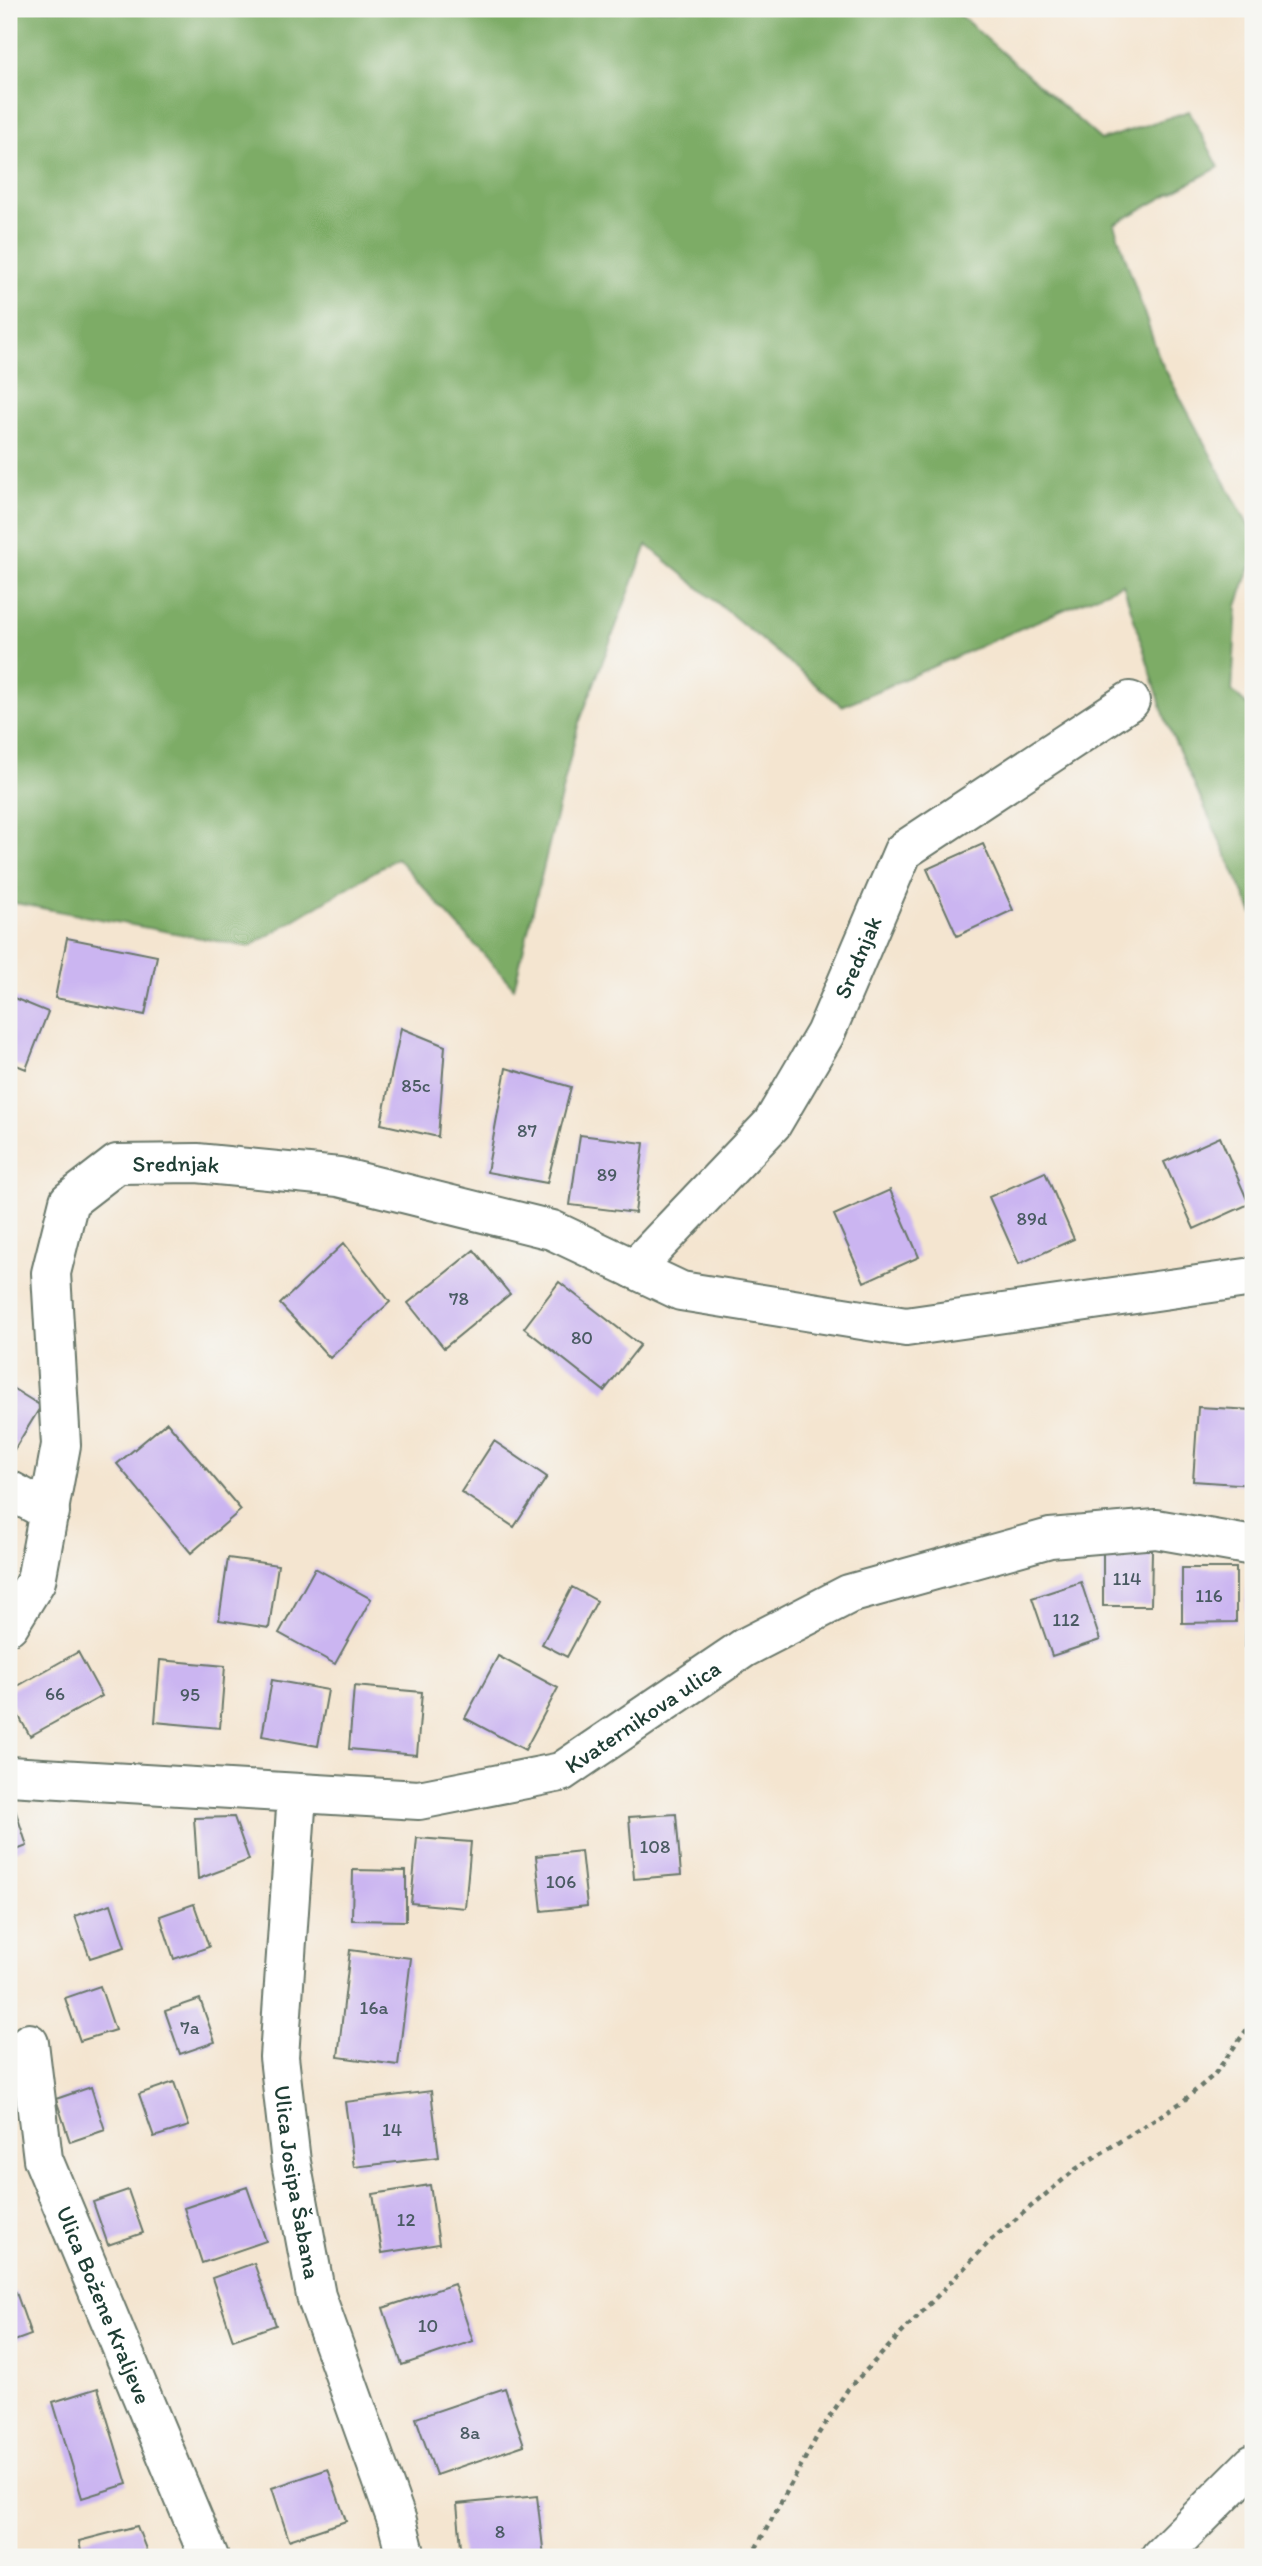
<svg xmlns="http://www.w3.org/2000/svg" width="1262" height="2566" font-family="Itim,sans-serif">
<rect width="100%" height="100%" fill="#f6f6f2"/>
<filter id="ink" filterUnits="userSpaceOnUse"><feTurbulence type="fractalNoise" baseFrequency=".0143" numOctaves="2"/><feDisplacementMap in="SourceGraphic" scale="14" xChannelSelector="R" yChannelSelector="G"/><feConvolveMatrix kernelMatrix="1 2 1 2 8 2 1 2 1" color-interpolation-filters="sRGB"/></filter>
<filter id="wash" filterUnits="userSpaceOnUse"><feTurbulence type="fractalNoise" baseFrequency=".00686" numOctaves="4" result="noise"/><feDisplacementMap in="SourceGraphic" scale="28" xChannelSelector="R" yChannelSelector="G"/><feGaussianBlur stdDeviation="1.57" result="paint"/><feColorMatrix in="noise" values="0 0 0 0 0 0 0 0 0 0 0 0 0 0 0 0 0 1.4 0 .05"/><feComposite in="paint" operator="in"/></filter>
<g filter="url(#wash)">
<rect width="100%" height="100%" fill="#f4e5d0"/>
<path fill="#7dac66" stroke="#4e744d" stroke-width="2" d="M 9,9 L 953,9 L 1101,140 L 1189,111 L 1219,167 L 1114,224 L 1160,360 L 1253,534 L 1253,559 L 1237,606 L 1232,691 L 1253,711 L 1253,914 L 1167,724 L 1123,584 L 842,706 L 647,545 L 578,726 L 514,988 L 397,858 L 249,947 L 9,902 Z"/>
<g id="blocks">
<path fill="#cbb5f1" d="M 983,844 L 1013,910 L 957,936 L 927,869 Z
M 67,938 L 157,956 L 145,1015 L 55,998 Z
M 9,996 L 48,1012 L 26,1069 L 9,1062 Z
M 401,1028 L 445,1046 L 438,1137 L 381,1124 Z
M 506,1068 L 571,1087 L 547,1183 L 487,1172 Z
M 580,1135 L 644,1143 L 635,1213 L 570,1205 Z
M 1220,1137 L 1249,1204 L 1194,1229 L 1164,1162 Z
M 1045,1172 L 1074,1239 L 1019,1264 L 989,1197 Z
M 890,1190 L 919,1257 L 864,1282 L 834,1215 Z
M 344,1243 L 390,1302 L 330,1358 L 280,1304 Z
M 474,1250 L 510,1294 L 444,1348 L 408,1303 Z
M 559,1282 L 640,1345 L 604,1391 L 524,1328 Z
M 9,1386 L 41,1406 L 9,1458 Z
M 1198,1407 L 1253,1410 L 1253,1485 L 1193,1481 Z
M 167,1422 L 241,1510 L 191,1553 L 117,1464 Z
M 494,1441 L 547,1477 L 514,1527 L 461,1492 Z
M 1103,1549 L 1152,1550 L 1151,1606 L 1103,1606 Z
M 228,1558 L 278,1565 L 269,1628 L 219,1620 Z
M 315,1568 L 371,1599 L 335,1664 L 279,1633 Z
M 1182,1568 L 1236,1568 L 1236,1622 L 1182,1623 Z
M 1247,1577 L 1253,1577 L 1253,1648 L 1245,1648 Z
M 1081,1582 L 1100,1640 L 1052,1656 L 1032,1598 Z
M 572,1587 L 597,1601 L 567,1657 L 542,1644 Z
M 78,1652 L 102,1696 L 30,1736 L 9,1699 L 9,1691 Z
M 498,1656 L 558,1688 L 525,1750 L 465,1718 Z
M 160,1660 L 225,1666 L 220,1728 L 155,1722 Z
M 272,1680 L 328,1690 L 318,1746 L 262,1736 Z
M 354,1686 L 422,1692 L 417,1755 L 349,1749 Z
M 13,1803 L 27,1846 L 9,1853 L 9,1805 Z
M 676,1814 L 681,1875 L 634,1879 L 629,1817 Z
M 234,1817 L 249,1860 L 198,1879 L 194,1818 Z
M 417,1838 L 471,1842 L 465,1908 L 411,1903 Z
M 581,1851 L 587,1906 L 542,1911 L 536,1856 Z
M 353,1870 L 406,1871 L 406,1921 L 352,1920 Z
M 111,1904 L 125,1947 L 90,1958 L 75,1916 Z
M 194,1904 L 209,1947 L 174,1959 L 160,1916 Z
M 350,1950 L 411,1958 L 398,2065 L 338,2057 Z
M 100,1986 L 115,2030 L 80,2041 L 65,1998 Z
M 200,1999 L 215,2042 L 180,2054 L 165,2011 Z
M 174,2082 L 189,2126 L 154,2137 L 139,2094 Z
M 91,2087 L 105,2130 L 70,2142 L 56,2099 Z
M 431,2091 L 439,2157 L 354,2167 L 345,2102 Z
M 430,2185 L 439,2244 L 382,2253 L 373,2194 Z
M 247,2187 L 266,2241 L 202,2263 L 184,2208 Z
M 128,2190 L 143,2233 L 108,2245 L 93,2202 Z
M 254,2263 L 276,2325 L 233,2340 L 212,2278 Z
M 454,2284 L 473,2341 L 402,2365 L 383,2308 Z
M 16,2292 L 31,2335 L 9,2343 L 9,2294 Z
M 98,2388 L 127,2484 L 82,2498 L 53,2402 Z
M 505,2388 L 524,2445 L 436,2475 L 416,2418 Z
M 328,2469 L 346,2521 L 289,2540 L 272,2488 Z
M 537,2496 L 544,2557 L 462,2557 L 457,2504 Z
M 137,2526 L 149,2557 L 82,2557 L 79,2541 Z"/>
</g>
</g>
<g filter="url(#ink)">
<use href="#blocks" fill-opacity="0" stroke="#6a786b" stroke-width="2"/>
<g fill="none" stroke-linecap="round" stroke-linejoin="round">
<g stroke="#6a786b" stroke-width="42">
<g id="minor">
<path id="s1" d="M 634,1269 L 772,1124 L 825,1034 L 903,851 L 1130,701"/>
<path d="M 9,1490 L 50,1512"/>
<path id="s2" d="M 9,1625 L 36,1581 L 61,1445 L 51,1273 L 69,1201 L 117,1164 L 197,1163 L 339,1177 L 552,1230 L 681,1291 L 906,1327 L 1253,1277"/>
<path id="s3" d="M 9,1776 L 419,1800 L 561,1772 L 744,1648 L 849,1594 L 1050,1538 L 1156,1529 L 1253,1546"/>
<path id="s4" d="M 297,1794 L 279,2057 L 291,2162 L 316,2296 L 397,2521 L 406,2557"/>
<path id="s5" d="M 29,2043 L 43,2159 L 209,2557"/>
<path d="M 1160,2557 L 1253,2464"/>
</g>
</g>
<path stroke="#6a786b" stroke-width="4.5" stroke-dasharray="5 5" stroke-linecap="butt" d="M 751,2557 L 819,2433 L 848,2389 L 992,2239 L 1076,2169 L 1182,2102 L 1214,2075 L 1253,2021"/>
<use href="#minor" stroke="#fff" stroke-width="38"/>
</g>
</g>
<g text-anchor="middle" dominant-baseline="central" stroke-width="7" stroke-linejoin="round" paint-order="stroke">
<g font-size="19" fill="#4a5b63">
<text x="416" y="1085">85c</text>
<text x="527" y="1130">87</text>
<text x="607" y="1174">89</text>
<text x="1032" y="1218">89d</text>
<text x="459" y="1298">78</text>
<text x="582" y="1337">80</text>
<text x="1127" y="1578">114</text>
<text x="1209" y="1595">116</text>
<text x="1066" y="1619">112</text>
<text x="55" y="1693">66</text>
<text x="190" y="1694">95</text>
<text x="655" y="1846">108</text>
<text x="561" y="1881">106</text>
<text x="374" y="2007">16a</text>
<text x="190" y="2027">7a</text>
<text x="392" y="2129">14</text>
<text x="406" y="2219">12</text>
<text x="428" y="2325">10</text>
<text x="470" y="2432">8a</text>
<text x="500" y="2531">8</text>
</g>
<g font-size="23" fill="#1f3d34" stroke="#f6f6f2">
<text stroke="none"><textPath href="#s1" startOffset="388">Srednjak</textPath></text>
<text stroke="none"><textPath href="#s2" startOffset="556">Srednjak</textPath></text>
<text stroke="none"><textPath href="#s3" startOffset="654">Kvaternikova ulica</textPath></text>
<text stroke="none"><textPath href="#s4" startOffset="390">Ulica Josipa Šabana</textPath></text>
<text stroke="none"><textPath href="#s5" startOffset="275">Ulica Božene Kraljeve</textPath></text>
</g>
</g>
<rect width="1262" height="2566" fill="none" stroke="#f6f6f2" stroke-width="35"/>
</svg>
